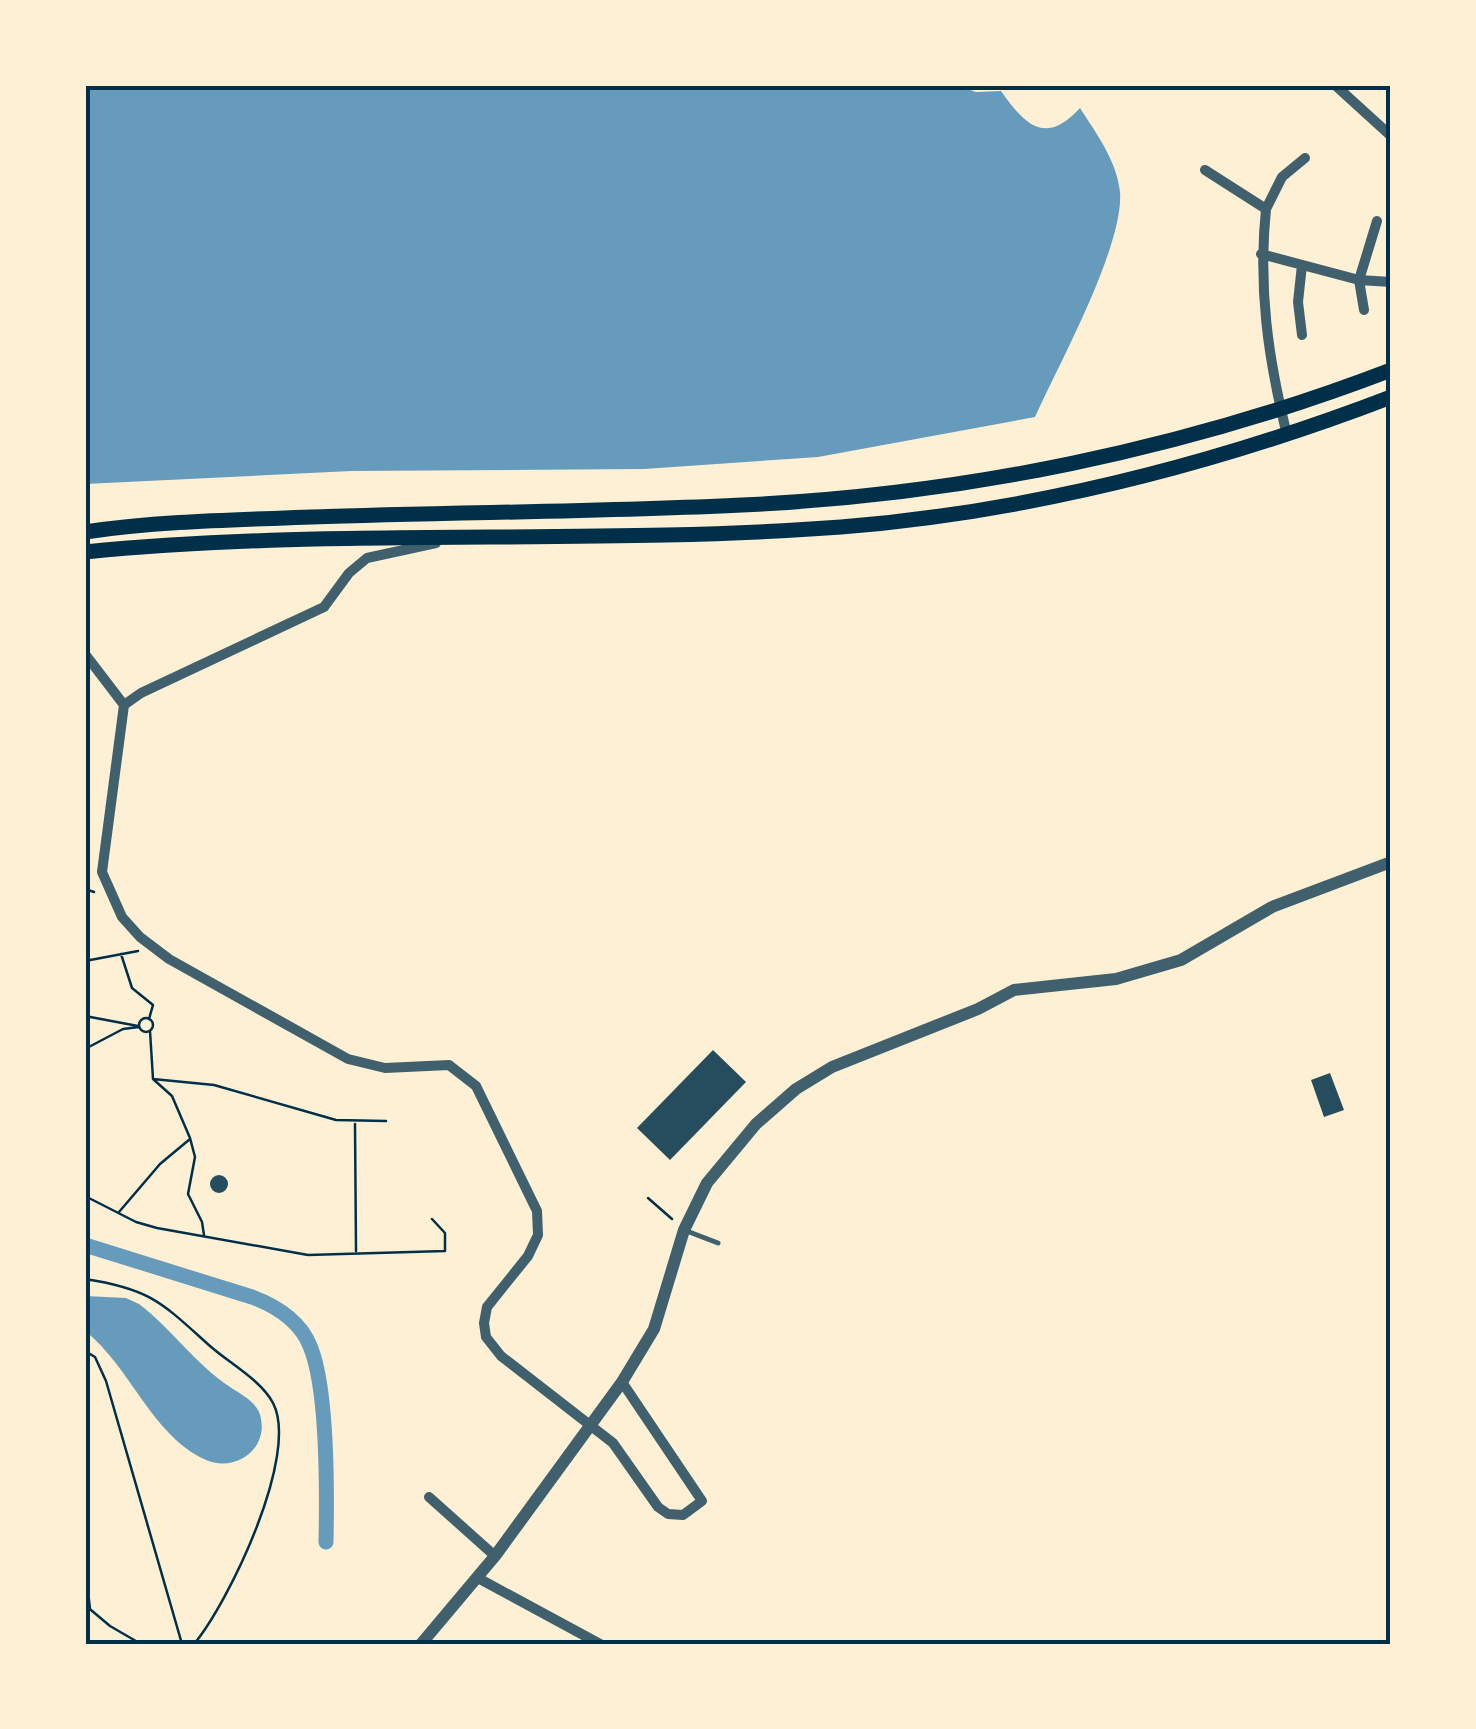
<svg xmlns="http://www.w3.org/2000/svg" width="1476" height="1729" font-family="'Varela Round',sans-serif">
<rect width="100%" height="100%" fill="#fdf0d5"/>
<path fill="#669bbc" d="M 85,85 L 956,85 L 976,92 L 1001,91 C 1025,125 1045,146 1080,108 C 1096,133 1117,161 1120,192 C 1124,246 1059,364 1035,417 L 818,457 L 644,469 L 351,471 L 85,484 Z
M 85,1296 L 126,1298 L 139,1304 C 172,1329 195,1364 230,1387 C 242,1395 259,1403 261,1419 C 267,1451 234,1472 206,1460 C 151,1435 131,1367 85,1331 Z"/>
<g fill="none" stroke-linecap="round" stroke-linejoin="round">
<path stroke="#669bbc" stroke-width="15" d="M 85,1245 L 252,1297 C 276,1306 300,1321 310,1346 C 328,1389 327,1493 326,1542"/>
</g>
<path fill="#264d5e" d="M 713,1050 L 746,1082 L 670,1160 L 637,1128 Z
M 1330,1073 L 1344,1110 L 1324,1117 L 1311,1080 Z
M210 1184a9 9 0 1 1 18 0a9 9 0 1 1-18 0Z"/>
<g fill="none" stroke-linecap="round" stroke-linejoin="round">
<path stroke="#003049" stroke-width="2.5" d="M 85,889 L 94,892
M 121,954 L 132,988 L 153,1005 L 149,1019
M 85,961 L 138,951
M 85,1016 L 138,1026
M139 1025a7 7 0 1 1 14 0a7 7 0 1 1-14 0Z
M 150,1031 L 153,1079 L 172,1096 L 190,1138 L 195,1157 L 188,1194 L 202,1222 L 204,1235
M 85,1049 L 123,1029 L 139,1027
M 153,1079 L 214,1085 L 336,1120 L 386,1121
M 355,1124 L 356,1251
M 85,1196 L 136,1222 L 157,1228 L 308,1255 L 445,1251 L 445,1233 L 432,1219
M 648,1198 L 672,1219
M 119,1212 L 160,1164 L 190,1139
M 85,1279 C 151,1289 162,1303 210,1346 C 229,1363 261,1380 273,1403 C 300,1454 229,1602 194,1644
M 85,1351 L 95,1357 L 106,1381 L 182,1644
M 85,1565 L 90,1609
M 85,1605 L 110,1626 L 141,1644"/>
<path stroke="#3f606c" stroke-width="5" d="M 684,1230 L 718,1243"/>
<path stroke="#3f606c" stroke-width="10" d="M 1335,85 L 1391,136
M 1205,170 L 1266,209 C 1258,288 1268,358 1287,435
M 1266,209 L 1282,177 L 1305,158
M 1261,254 L 1359,280 L 1391,282
M 1302,265 L 1298,302 L 1302,335
M 1364,310 L 1359,280 L 1377,221
M 85,654 L 124,705 L 102,872 L 122,917 L 140,937 L 169,959 L 348,1059 L 385,1068 L 449,1065 L 476,1086 L 537,1211 L 538,1235 L 528,1256 L 487,1307 L 484,1323 L 486,1337 L 501,1356 L 613,1443 L 658,1507 L 668,1514 L 683,1515 L 702,1501 L 622,1382
M 124,705 L 141,693 L 324,607 L 349,573 L 367,558 L 436,543
M 429,1497 L 495,1556
M 478,1578 L 600,1644"/>
<path stroke="#3f606c" stroke-width="12" d="M 421,1644 L 495,1556 L 622,1382 L 654,1329 L 684,1230 L 707,1183 L 756,1124 L 796,1089 L 832,1067 L 978,1009 L 1014,990 L 1116,979 L 1181,960 L 1272,907 L 1391,862"/>
<path stroke="#003049" stroke-width="15" d="M 85,532 C 160,521 236,520 311,517 C 455,512 599,512 742,505 C 963,495 1185,449 1391,370
M 85,552 C 336,527 589,546 841,527 C 1028,512 1216,464 1391,397"/>
</g>
<rect width="1476" height="1729" fill="none" stroke="#fdf0d5" stroke-width="175"/>
<rect x="88" y="88" width="1300" height="1554" fill="none" stroke="#003049" stroke-width="4"/>
</svg>
